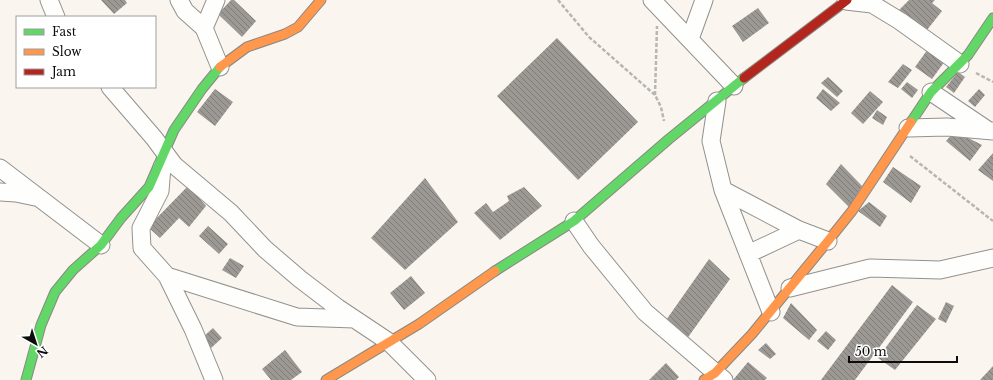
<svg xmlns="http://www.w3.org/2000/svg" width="993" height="380" font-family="'Libre Baskerville',serif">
<defs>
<pattern id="building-back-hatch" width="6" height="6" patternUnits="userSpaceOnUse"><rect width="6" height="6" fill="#9c9995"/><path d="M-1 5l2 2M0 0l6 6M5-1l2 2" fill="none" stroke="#7e7b78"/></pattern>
</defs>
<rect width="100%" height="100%" fill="#faf6ef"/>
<path fill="url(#building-back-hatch)" d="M 101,0 L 125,0 L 127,3 L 114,14 Z
M 231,0 L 234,0 L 256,21 L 242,37 L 218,14 Z
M 909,0 L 935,0 L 932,3 L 942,11 L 927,30 L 899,10 Z
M 758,8 L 769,23 L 743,42 L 732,26 Z
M 557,38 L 638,122 L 578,180 L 497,96 Z
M 928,49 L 945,61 L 932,79 L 915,67 Z
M 903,64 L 912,70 L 898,88 L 888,82 Z
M 958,72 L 965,77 L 954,93 L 946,87 Z
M 828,77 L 843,91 L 837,97 L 821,83 Z
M 907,82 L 918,90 L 912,98 L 901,89 Z
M 215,89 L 233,102 L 215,126 L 197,112 Z
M 823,89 L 840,103 L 831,111 L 816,98 Z
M 979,89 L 985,95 L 975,107 L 968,101 Z
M 870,91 L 883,102 L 863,124 L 851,113 Z
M 877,110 L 887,117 L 883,125 L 872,118 Z
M 955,131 L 982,145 L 970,161 L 946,141 Z
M 993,153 L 993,181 L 978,170 Z
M 841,164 L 862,186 L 849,207 L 826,184 Z
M 893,167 L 921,186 L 911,203 L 883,182 Z
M 425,178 L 458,222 L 405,270 L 371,238 Z
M 188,186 L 206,206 L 189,227 L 179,218 L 160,238 L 148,227 Z
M 524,187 L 542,206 L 500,240 L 474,213 L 486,203 L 493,212 L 509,201 L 507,196 Z
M 869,202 L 887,216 L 880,227 L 858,211 Z
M 208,226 L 228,244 L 219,254 L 199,236 Z
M 230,258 L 244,266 L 236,278 L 222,270 Z
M 709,259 L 730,279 L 686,340 L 664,323 Z
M 411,276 L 425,293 L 404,310 L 390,293 Z
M 892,285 L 913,302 L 855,380 L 821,380 Z
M 946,302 L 954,306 L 946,323 L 938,319 Z
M 791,303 L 817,330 L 809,340 L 783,318 Z
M 917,305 L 936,319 L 895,370 L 878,358 Z
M 213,328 L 222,338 L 211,348 L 202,338 Z
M 826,331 L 836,340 L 828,350 L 817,341 Z
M 766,343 L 776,354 L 770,359 L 758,350 Z
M 285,350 L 302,372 L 291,380 L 271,380 L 262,369 Z
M 748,362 L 767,378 L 765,380 L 733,380 Z
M 666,363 L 679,377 L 676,380 L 649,380 Z
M 993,366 L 993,380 L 980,380 Z"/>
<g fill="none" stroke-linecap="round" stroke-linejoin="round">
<g stroke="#93918e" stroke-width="19">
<path id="street" d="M 49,0 L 56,17
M 179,0 L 185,11 L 204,28
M 216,0 L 204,28 L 220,67
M 652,0 L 734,86
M 846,1 L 872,4 L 900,21 L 960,64
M 690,39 L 704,0
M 110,87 L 154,138 L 174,165 L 231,213 L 265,249 L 300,279 L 338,308 L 389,342 L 427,380
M 931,92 L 986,129
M 717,101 L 711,141 L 723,190 L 771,312
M 908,128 L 947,127 L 993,131
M 162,167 L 160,191 L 141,228 L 142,248 L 167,276 L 193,329 L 214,380
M 0,168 L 101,245
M 723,190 L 799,230 L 828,241
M 0,192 L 16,193 L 35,197
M 574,221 L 591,246 L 645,312 L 724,380
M 748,254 L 799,230
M 167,276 L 297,317 L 354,319
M 790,288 L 870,268 L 940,270 L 993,258"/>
</g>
<g stroke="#8a8885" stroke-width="11">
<path id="fast" d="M 911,122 L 931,92 L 968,55 L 993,18
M 495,271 L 574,221 L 669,139 L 744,78
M 26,380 L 41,325 L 55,292 L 73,270 L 101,245 L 121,218 L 149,187 L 174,130 L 202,89 L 220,67"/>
</g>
<g stroke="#8a8885" stroke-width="11">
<path id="slow" d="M 220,67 L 247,47 L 285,34 L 298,27 L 321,0
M 326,380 L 419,324 L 495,271
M 704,380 L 715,373 L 752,334 L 828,241 L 852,211 L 911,122"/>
</g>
<g stroke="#8a8885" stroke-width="11">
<path id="jam" d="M 744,78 L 847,0"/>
</g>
<path stroke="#b7b6b5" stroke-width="2.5" stroke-dasharray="4 2" stroke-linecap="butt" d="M 558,0 L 589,37 L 655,95 L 661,107 L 664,121
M 976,73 L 993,82
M 655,95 L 657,26
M 910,156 L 993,221"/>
<use href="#street" stroke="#fefefd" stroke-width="17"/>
<use href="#fast" stroke="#63d668" stroke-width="9"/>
<use href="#slow" stroke="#ff974d" stroke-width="9"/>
<use href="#jam" stroke="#b3261e" stroke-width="9"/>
</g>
<rect x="16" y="16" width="140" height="72" fill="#ffffff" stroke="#9e9e9e"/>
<rect x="24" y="29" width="20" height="6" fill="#63d668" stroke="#9e9e9e"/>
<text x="52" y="36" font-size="12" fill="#0c0c0c">Fast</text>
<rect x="24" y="49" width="20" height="6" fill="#ff974d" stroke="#9e9e9e"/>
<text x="52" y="56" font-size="12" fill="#0c0c0c">Slow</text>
<rect x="24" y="69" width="20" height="6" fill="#b3261e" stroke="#9e9e9e"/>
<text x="52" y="76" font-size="12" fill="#0c0c0c">Jam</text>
<g transform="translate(36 344) rotate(141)" stroke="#ffffff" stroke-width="3" paint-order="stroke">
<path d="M0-3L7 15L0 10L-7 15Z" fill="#0c0c0c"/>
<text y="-6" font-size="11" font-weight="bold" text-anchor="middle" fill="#0c0c0c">N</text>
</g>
<path d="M849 356v6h108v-6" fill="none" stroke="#0c0c0c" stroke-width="2"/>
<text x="855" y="356" font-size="12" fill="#0c0c0c" stroke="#ffffff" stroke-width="3" paint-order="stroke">50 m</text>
</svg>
